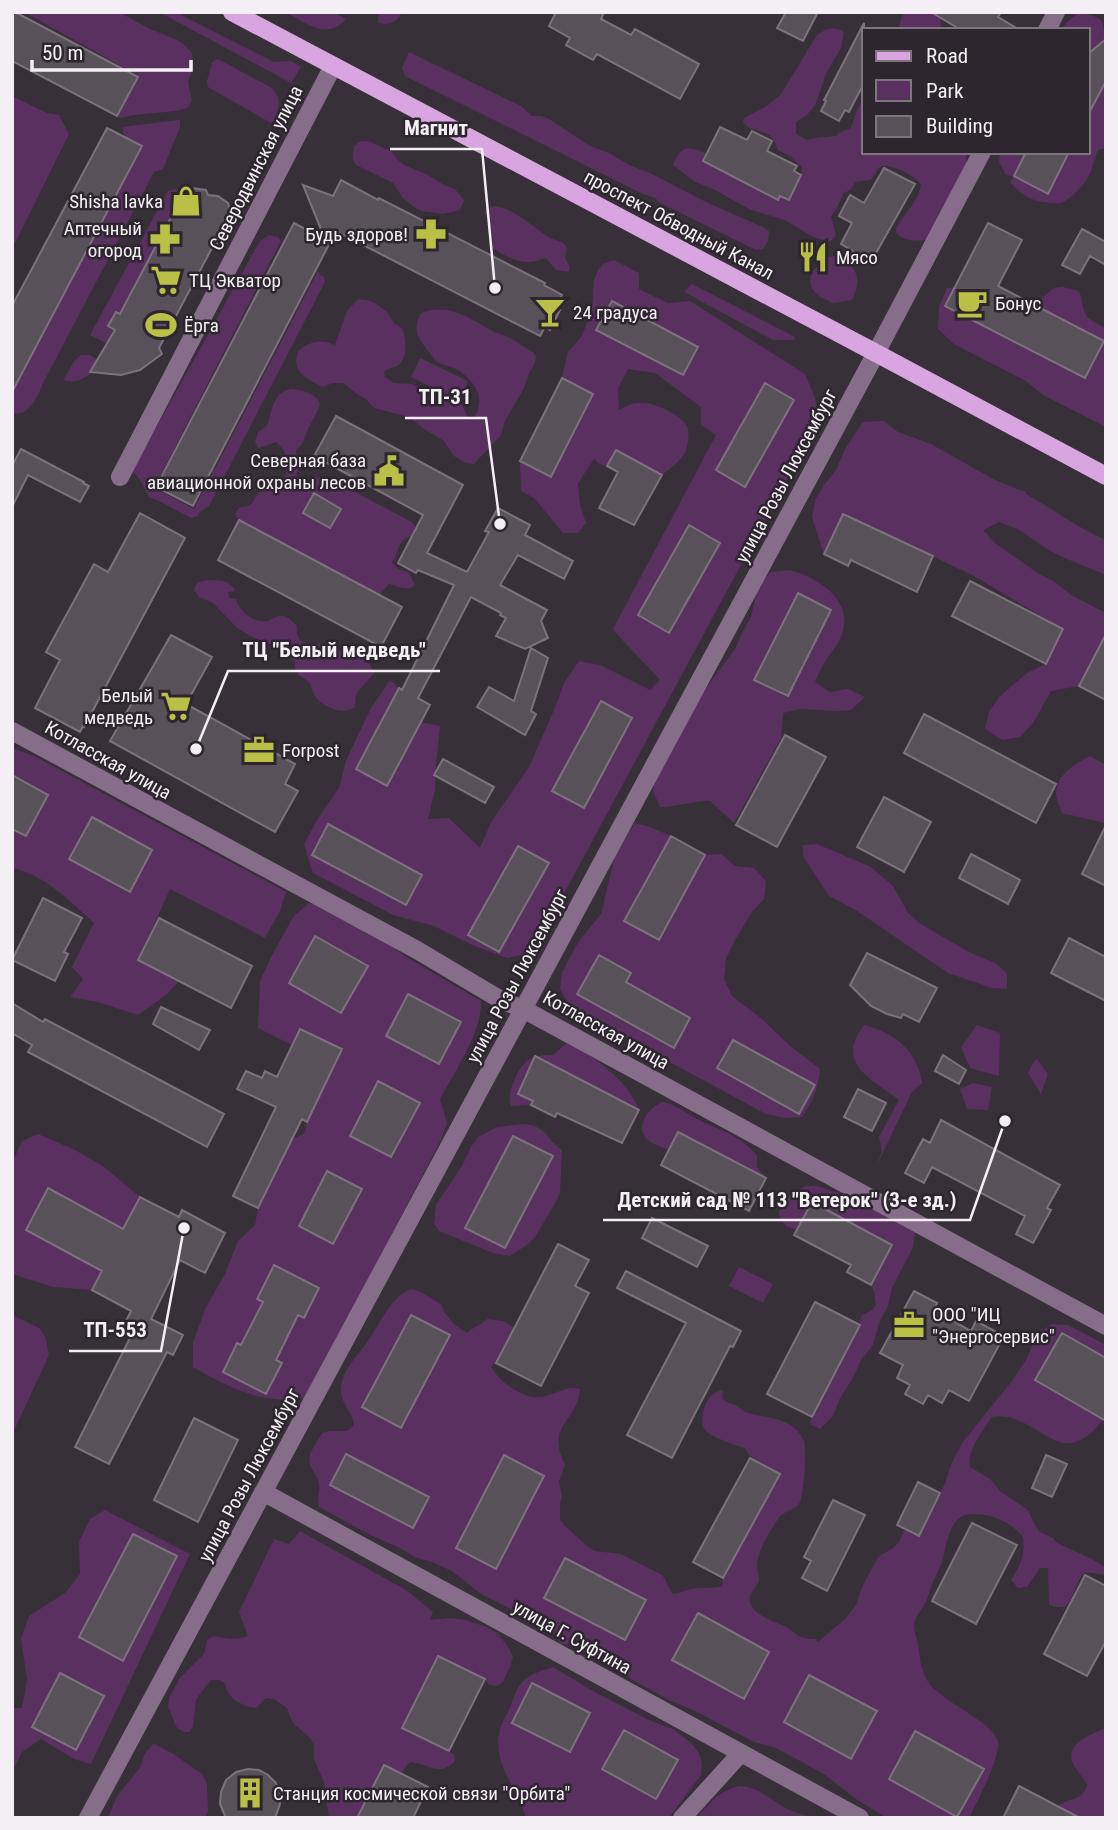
<svg xmlns="http://www.w3.org/2000/svg" width="1118" height="1830" font-family="'Roboto Condensed',sans-serif">
<rect width="100%" height="100%" fill="#373038"/>
<path fill="#5a3061" d="M 24,12 L 119,12 L 150,29 L 175,39 L 182,43 L 192,53 L 193,67 L 188,82 L 192,101 L 187,108 L 176,111 L 134,115 L 121,118 L 118,116 L 139,76 Z
M 159,12 L 175,12 L 274,62 L 291,61 L 301,67 L 291,83 Z
M 286,12 L 333,12 L 346,19 C 328,41 305,23 286,12 Z
M 380,12 L 402,12 C 398,22 389,26 378,23 L 378,19 Z
M 905,12 L 940,12 L 941,30 L 898,30 L 902,16 Z
M 1078,13 C 1085,14 1098,15 1102,22 C 1105,27 1103,35 1106,41 L 1106,148 L 1098,150 C 1095,157 1093,164 1091,171 C 1088,181 1070,201 1060,203 C 1055,204 1048,202 1043,202 C 1030,200 1019,193 1010,182 L 1014,176 L 1006,175 L 999,162 L 1000,152 L 1088,152 L 1088,30 L 1062,30 L 1066,23 Z
M 834,28 L 841,30 L 844,33 L 841,48 L 826,73 L 816,104 L 807,115 L 796,122 L 796,134 L 807,140 L 815,138 L 836,136 L 839,133 L 851,128 L 857,110 L 864,98 L 864,152 L 967,152 L 966,167 L 927,239 C 918,242 904,241 897,234 L 896,230 L 897,226 C 906,212 919,200 921,184 C 917,177 889,162 880,167 C 876,170 874,177 870,180 L 855,182 L 851,189 L 843,194 L 838,206 L 831,216 L 836,236 L 830,242 L 811,236 L 785,220 L 751,210 L 713,189 L 695,182 L 673,165 C 680,145 690,145 706,154 L 703,162 L 778,199 L 780,196 L 789,199 L 801,175 L 802,167 L 788,155 L 778,150 C 776,147 775,143 773,139 C 767,129 752,134 743,122 L 744,118 L 767,106 L 781,94 L 817,35 L 825,30 Z
M 409,52 L 521,106 L 532,116 L 541,116 L 549,119 L 590,146 L 609,153 L 629,165 L 652,174 L 708,203 L 765,228 L 769,231 L 768,241 L 763,249 L 756,250 L 658,202 L 656,198 L 643,194 L 405,76 L 402,68 Z
M 218,59 L 272,88 C 282,99 279,106 275,120 L 271,123 L 208,87 L 207,81 L 212,62 Z
M 12,96 L 47,113 L 59,115 L 69,134 L 12,249 Z
M 177,120 L 180,120 L 180,127 L 163,169 L 154,172 L 42,385 C 37,399 28,417 12,413 L 12,392 L 142,147 C 135,141 120,138 123,127 Z
M 365,141 L 371,142 L 392,152 L 399,161 L 404,165 L 426,174 L 444,185 L 455,189 L 464,200 L 460,210 L 443,214 L 423,211 L 417,209 L 403,198 L 393,183 L 356,165 C 351,159 353,154 354,146 L 359,142 Z
M 183,187 L 179,202 L 120,314 L 116,313 L 115,330 L 108,344 L 90,335 L 168,191 Z
M 494,206 C 511,207 534,227 548,237 C 555,241 562,240 567,247 L 565,258 L 570,267 L 569,272 L 556,270 L 546,258 C 540,259 536,262 530,262 C 518,263 502,255 493,248 L 492,234 L 485,213 L 486,210 Z
M 269,235 L 278,237 L 281,241 L 154,488 L 194,509 L 318,271 L 320,275 L 324,277 L 325,282 L 209,506 L 200,512 L 198,516 L 191,518 L 159,501 L 149,497 L 139,478 L 132,471 L 260,241 Z
M 835,256 C 856,264 863,278 852,300 L 833,303 L 820,297 L 812,289 L 810,282 L 811,274 L 814,270 L 828,257 Z
M 614,260 L 639,273 L 639,289 L 668,303 L 690,301 L 805,374 L 814,395 L 820,418 L 532,953 L 507,958 L 472,945 L 434,926 L 393,915 L 313,873 L 304,844 L 318,818 L 339,788 L 346,761 L 357,737 L 371,708 L 390,680 L 399,688 L 357,769 L 420,722 L 440,726 L 436,765 L 435,790 L 428,819 L 449,818 L 480,848 L 491,822 L 529,767 L 554,710 L 564,683 L 579,661 L 600,665 L 650,690 L 660,680 C 645,662 627,647 613,629 L 716,435 L 701,425 L 701,407 L 655,373 L 628,369 L 618,388 L 619,410 C 624,407 632,403 639,403 C 652,401 680,414 687,426 C 690,432 688,446 685,452 C 681,461 669,469 662,475 L 616,450 L 607,466 L 601,465 L 594,459 L 578,483 L 580,505 L 586,523 L 578,533 L 563,533 L 534,498 L 521,491 L 520,461 L 551,476 L 593,394 L 562,378 L 568,352 L 582,336 L 592,309 L 594,280 L 598,270 L 603,264 Z
M 692,284 L 795,337 L 794,340 L 773,340 L 684,292 Z
M 1063,287 L 1079,291 C 1083,299 1082,314 1090,319 C 1094,323 1101,325 1106,328 L 1106,427 L 1043,395 L 1026,381 L 954,344 L 938,329 L 939,307 L 947,288 L 954,288 L 1085,378 L 1104,341 L 1041,308 L 1042,298 L 1054,288 Z
M 358,299 L 367,300 L 375,303 L 387,312 L 395,324 L 403,329 C 406,341 409,360 395,367 C 391,368 387,369 384,371 L 385,377 L 394,383 L 412,384 L 462,405 L 468,418 L 474,417 C 487,399 474,380 458,370 C 452,366 443,365 437,362 C 434,360 432,356 430,353 C 419,340 411,330 421,313 C 449,302 471,319 494,332 C 501,335 509,336 515,341 C 521,345 528,349 534,353 L 536,356 L 534,365 L 529,373 L 524,388 L 505,421 L 501,435 L 474,464 L 464,462 L 454,456 L 444,441 L 424,429 L 409,417 L 374,408 L 366,399 L 357,394 L 343,383 L 333,383 L 323,387 C 307,379 289,371 299,350 C 312,341 320,339 335,345 L 347,311 Z
M 81,355 L 90,355 L 98,360 L 92,368 L 93,372 C 83,379 76,384 63,380 L 75,360 Z
M 420,358 L 468,381 L 459,400 L 411,377 Z
M 292,389 C 302,390 316,393 320,404 C 316,417 306,429 303,443 L 296,450 L 296,458 L 300,467 L 296,475 L 298,479 C 307,484 308,479 316,477 L 355,492 L 412,522 L 415,526 L 413,535 C 395,541 401,550 392,563 L 399,569 L 409,573 L 415,585 C 408,592 397,586 389,584 L 379,595 L 239,520 L 235,515 C 239,502 245,510 252,503 C 255,501 255,496 258,494 C 264,487 275,485 283,482 C 289,467 290,453 276,442 L 258,448 L 255,442 L 258,432 L 267,426 C 273,410 272,392 292,389 Z
M 884,421 L 898,432 L 931,444 L 993,479 L 1019,490 L 1025,491 L 1026,494 C 1053,509 1078,528 1106,540 L 1106,575 L 1067,559 L 1050,551 L 1018,529 L 999,522 L 983,530 L 995,543 L 1039,574 L 1055,582 L 1071,595 L 1106,613 L 1106,651 L 1099,647 L 1079,686 L 1051,691 L 1033,723 L 1020,737 L 1002,740 L 985,729 L 989,712 L 999,697 L 1027,673 L 1046,664 L 1063,629 L 972,575 L 843,514 L 824,554 L 812,517 L 815,500 L 824,485 L 836,470 L 845,449 L 863,422 Z
M 790,570 C 818,578 854,600 842,634 C 839,644 830,653 825,662 C 821,668 818,675 815,682 L 830,692 L 848,689 L 865,697 L 851,710 L 834,711 L 801,709 L 783,713 L 781,738 L 734,823 L 710,801 C 693,801 677,807 660,807 L 653,791 L 656,773 L 690,710 L 735,649 L 742,633 L 751,617 L 758,585 L 771,572 Z
M 206,580 C 218,581 229,578 235,591 L 228,592 L 229,598 L 236,599 C 239,611 253,623 267,621 C 272,620 277,615 283,616 C 289,617 293,622 297,626 C 295,645 307,643 320,644 C 326,644 330,650 337,650 C 350,651 350,646 364,655 C 367,662 372,666 374,673 L 356,694 L 355,707 C 343,716 322,707 314,695 C 312,692 312,688 310,684 C 303,674 294,678 295,662 L 278,647 L 250,636 L 237,628 L 213,603 L 199,597 L 194,590 L 197,583 Z
M 12,748 L 34,756 L 286,892 L 280,911 L 265,938 L 170,889 L 138,960 L 179,981 L 166,995 L 138,1015 L 98,1002 L 70,997 L 83,979 L 72,967 L 94,923 C 71,902 44,874 12,868 Z
M 1090,756 L 1106,765 L 1105,823 L 1062,813 C 1060,808 1057,801 1056,795 C 1056,775 1074,764 1090,756 Z
M 635,823 L 650,827 L 671,836 L 705,855 L 721,854 L 735,866 L 754,868 L 766,881 L 764,899 L 752,912 L 734,942 L 726,959 L 724,979 L 732,996 L 762,1019 L 789,1045 L 820,1069 C 818,1090 813,1100 802,1117 L 784,1118 L 766,1114 L 581,1014 L 568,1003 L 560,989 L 562,972 L 579,941 L 601,914 L 616,852 Z
M 817,844 L 871,867 L 893,886 L 908,913 L 919,923 L 969,952 L 997,964 L 1007,974 L 1007,989 L 992,988 L 948,973 L 857,911 L 829,896 L 803,856 L 803,845 Z
M 309,903 L 332,909 L 382,938 L 406,957 L 481,1001 C 482,1032 455,1071 440,1099 L 447,1123 L 441,1140 L 306,1398 C 263,1405 229,1388 193,1367 L 193,1343 L 205,1309 L 225,1274 L 238,1241 L 255,1225 L 258,1208 L 292,1140 L 304,1133 L 307,1122 L 342,1050 L 300,1029 L 292,1045 L 258,1028 L 260,981 L 271,957 L 293,917 Z
M 864,1025 C 896,1033 917,1051 922,1083 L 912,1092 L 874,1171 L 882,1152 L 879,1137 L 899,1100 C 872,1079 834,1064 864,1025 Z
M 977,1025 L 1000,1033 L 999,1076 L 970,1068 L 961,1047 Z
M 568,1042 C 596,1059 627,1079 639,1110 L 552,1065 L 531,1105 L 511,1106 C 508,1098 510,1091 513,1083 C 522,1062 529,1054 553,1055 Z
M 1036,1058 L 1048,1074 L 1041,1094 L 1028,1073 Z
M 973,1083 L 992,1087 L 988,1110 L 967,1109 L 960,1089 Z
M 662,1102 C 676,1104 685,1113 697,1119 C 719,1130 741,1135 757,1156 L 757,1167 L 766,1178 L 679,1132 L 669,1150 C 662,1147 653,1145 647,1139 C 634,1126 649,1108 662,1102 Z
M 523,1124 C 548,1126 544,1138 562,1150 L 560,1192 L 557,1200 L 535,1237 L 528,1244 L 510,1256 L 493,1253 L 439,1231 L 434,1224 L 436,1205 L 463,1164 L 471,1147 L 478,1137 L 497,1127 Z
M 38,1134 L 73,1149 L 103,1166 L 140,1197 L 92,1290 L 53,1287 L 12,1274 L 12,1163 L 22,1141 Z
M 805,1186 L 817,1186 L 857,1199 L 914,1227 L 915,1233 L 913,1247 L 892,1288 L 888,1306 L 879,1323 L 873,1345 L 861,1360 L 853,1378 L 840,1398 L 833,1416 L 820,1429 L 810,1424 L 812,1417 L 860,1325 L 861,1316 L 872,1310 L 876,1305 L 874,1291 L 871,1285 L 892,1245 L 797,1230 L 786,1226 L 779,1215 C 781,1199 792,1193 805,1186 Z
M 739,1267 L 773,1284 L 763,1303 L 729,1286 Z
M 412,1289 L 421,1292 L 442,1305 L 444,1312 L 454,1324 L 467,1333 C 473,1327 481,1325 487,1319 L 504,1321 L 514,1328 L 496,1363 L 491,1366 C 498,1382 525,1400 542,1397 C 556,1395 565,1385 580,1389 C 577,1423 545,1425 565,1464 L 559,1482 L 562,1496 L 560,1503 L 560,1519 L 564,1525 L 587,1546 L 595,1551 L 621,1554 L 662,1575 C 667,1581 668,1588 673,1594 C 682,1593 689,1588 697,1588 C 706,1587 713,1589 722,1586 L 723,1578 L 780,1474 L 749,1455 L 745,1448 C 737,1446 712,1437 707,1432 C 697,1424 704,1402 712,1395 C 716,1392 718,1391 723,1390 L 722,1398 C 727,1403 730,1403 736,1405 C 740,1408 744,1412 749,1413 C 771,1419 793,1417 804,1441 C 807,1449 804,1497 799,1504 C 795,1510 786,1511 781,1515 C 777,1520 764,1540 762,1547 C 758,1555 756,1563 758,1573 C 758,1578 760,1578 758,1583 C 756,1589 751,1591 750,1596 C 746,1612 772,1621 782,1625 C 798,1632 794,1639 816,1639 L 818,1642 L 845,1619 L 856,1605 L 862,1587 L 878,1557 L 893,1548 L 899,1542 L 904,1530 L 919,1536 L 946,1481 L 951,1464 L 963,1442 L 1011,1382 L 1026,1360 L 1037,1334 L 1052,1324 L 1068,1325 L 1106,1345 L 1106,1357 L 1062,1334 L 1035,1380 L 1103,1419 C 1060,1478 1038,1409 992,1417 C 983,1430 967,1451 970,1467 L 990,1479 L 1001,1492 L 1028,1510 L 1035,1525 L 1040,1532 L 1053,1538 L 1057,1543 L 1092,1559 L 1106,1568 L 1106,1575 L 1085,1572 C 1075,1582 1075,1597 1065,1607 L 1057,1607 L 1049,1605 L 1048,1568 L 1040,1568 L 1027,1587 L 1018,1588 L 1011,1580 C 1021,1564 1025,1556 1023,1537 C 1011,1522 991,1513 971,1514 C 952,1514 947,1539 944,1555 C 941,1568 937,1572 932,1584 C 930,1589 929,1595 927,1599 C 923,1609 913,1618 914,1628 C 915,1634 917,1639 918,1644 C 920,1657 920,1668 927,1680 C 938,1701 996,1722 998,1743 C 999,1760 977,1802 969,1818 L 887,1818 L 856,1799 L 824,1774 L 774,1747 L 754,1742 L 695,1711 L 669,1700 L 631,1679 L 615,1667 L 599,1661 L 569,1644 L 561,1644 L 549,1628 L 481,1594 L 452,1571 L 432,1562 L 415,1557 L 398,1547 L 372,1536 L 319,1507 C 316,1498 321,1494 319,1485 C 319,1479 315,1475 312,1469 C 304,1456 316,1445 322,1433 L 330,1431 L 347,1431 L 354,1425 C 353,1412 340,1403 341,1390 C 341,1369 360,1354 370,1338 C 379,1324 386,1309 398,1297 C 402,1293 407,1291 412,1289 Z
M 12,1315 L 39,1328 L 45,1336 L 49,1355 L 12,1435 Z
M 105,1510 L 190,1554 L 91,1764 L 74,1759 L 41,1739 L 22,1752 L 13,1770 L 12,1708 L 22,1708 L 27,1680 L 21,1638 L 29,1616 L 65,1593 L 80,1574 L 79,1542 L 90,1519 Z
M 300,1531 L 406,1590 L 433,1612 L 430,1620 L 451,1618 L 465,1620 L 484,1626 L 497,1633 L 506,1644 L 513,1656 L 511,1664 L 503,1682 L 497,1686 L 489,1685 L 485,1679 L 438,1656 L 402,1728 L 454,1754 L 455,1761 C 439,1778 428,1763 410,1762 L 401,1773 L 384,1765 L 358,1818 L 329,1818 L 324,1782 L 314,1759 L 314,1745 L 310,1738 L 293,1723 L 287,1708 L 274,1699 L 266,1698 L 256,1708 C 242,1707 226,1697 225,1683 L 219,1680 L 211,1680 L 196,1699 L 193,1726 L 190,1732 L 184,1732 L 177,1728 L 168,1707 L 169,1698 L 180,1678 L 204,1654 L 207,1640 L 213,1636 C 226,1638 236,1641 248,1636 L 239,1612 L 274,1539 L 289,1544 Z
M 553,1667 L 591,1690 L 649,1720 L 673,1729 L 690,1742 L 699,1753 L 702,1764 L 701,1775 L 669,1818 L 526,1818 C 518,1788 491,1763 500,1730 C 502,1721 508,1713 511,1705 C 519,1679 527,1675 553,1667 Z
M 1106,1728 L 1106,1818 L 1080,1818 L 1058,1806 C 1070,1797 1083,1801 1087,1785 C 1083,1777 1075,1769 1072,1761 C 1066,1743 1093,1733 1106,1728 Z
M 154,1744 L 172,1753 L 202,1774 L 207,1784 L 208,1811 L 205,1818 L 108,1818 L 117,1796 L 140,1768 L 145,1753 Z
M 741,1786 C 760,1788 771,1800 787,1809 C 796,1813 806,1815 815,1818 L 697,1818 C 708,1804 722,1788 741,1786 Z"/>
<path fill="#59515a" stroke="#7b727c" stroke-width="2" d="M 12,12 L 15,12 L 138,77 L 117,116 L 12,61 Z
M 556,12 L 604,12 L 601,19 L 631,35 L 635,29 L 699,64 L 680,99 L 597,54 L 593,60 L 566,45 L 570,38 L 549,26 Z
M 786,12 L 818,12 L 803,41 L 777,28 Z
M 931,12 L 1001,12 L 998,17 L 1020,30 L 961,30 Z
M 864,23 L 864,83 L 849,112 L 845,110 L 839,121 L 821,111 L 826,101 L 824,100 Z
M 1106,39 L 1106,81 L 1088,115 L 1088,54 Z
M 720,127 L 747,140 L 752,131 L 772,141 L 767,151 L 797,166 L 794,171 L 801,175 L 789,200 L 780,196 L 778,200 L 703,161 Z
M 107,128 L 142,146 L 12,392 L 12,306 Z
M 1026,152 L 1069,152 L 1048,194 L 1014,176 Z
M 884,168 L 915,184 L 871,262 L 841,244 L 852,223 L 839,216 L 850,195 L 864,203 Z
M 341,180 L 378,200 L 379,198 L 545,283 L 544,285 L 562,295 L 555,307 L 560,310 L 550,330 L 545,327 L 540,336 L 336,231 L 193,506 L 156,487 L 294,223 L 325,239 L 303,185 L 333,196 Z
M 183,187 L 206,190 L 208,195 L 218,196 L 228,203 L 232,218 L 228,234 L 212,248 L 159,348 L 162,354 L 140,370 L 121,375 L 90,372 L 115,330 L 108,326 L 116,312 L 120,314 L 179,202 Z
M 988,223 L 1022,240 L 998,286 L 1104,341 L 1085,378 L 945,306 Z
M 1082,229 L 1106,242 L 1106,265 L 1090,256 L 1080,274 L 1062,265 Z
M 612,301 L 698,347 L 683,375 L 596,330 Z
M 562,378 L 593,394 L 551,477 L 520,461 Z
M 765,383 L 794,400 L 745,487 L 716,470 Z
M 336,416 L 463,485 L 427,553 L 467,572 L 489,532 L 485,531 L 498,508 L 530,525 L 525,535 L 573,561 L 564,579 L 518,555 L 500,585 L 547,610 L 541,621 L 548,638 L 525,649 L 496,636 L 506,618 L 500,615 L 501,613 L 471,597 L 418,698 L 430,705 L 387,786 L 356,769 L 399,688 L 402,690 L 454,585 L 418,570 L 416,573 L 398,563 L 423,515 L 314,456 Z
M 21,449 L 84,482 L 83,483 L 89,486 L 80,502 L 28,475 L 12,507 L 12,466 Z
M 616,450 L 662,475 L 634,525 L 599,508 L 618,472 L 607,466 Z
M 314,493 L 341,509 L 330,528 L 303,513 Z
M 140,513 L 185,538 L 84,727 L 83,726 L 80,732 L 35,708 L 60,660 L 46,652 L 94,564 L 108,572 Z
M 843,514 L 933,556 L 917,592 L 851,560 L 848,566 L 824,554 Z
M 239,520 L 402,607 L 381,647 L 218,560 Z
M 689,525 L 720,543 L 669,633 L 638,615 Z
M 970,581 L 1063,629 L 1046,664 L 952,616 Z
M 798,593 L 831,610 L 788,696 L 754,680 Z
M 1106,634 L 1106,700 L 1079,686 Z
M 171,635 L 212,657 L 186,704 L 295,764 L 285,784 L 298,791 L 275,832 L 110,741 Z
M 531,648 L 548,658 L 531,711 L 536,714 L 525,735 L 477,707 L 489,687 L 514,701 Z
M 601,701 L 632,718 L 584,808 L 552,791 Z
M 924,714 L 1056,784 L 1036,823 L 904,753 Z
M 785,735 L 826,757 L 777,847 L 736,825 Z
M 443,759 L 494,787 L 485,803 L 434,775 Z
M 12,775 L 48,795 L 26,836 L 12,829 Z
M 884,797 L 931,822 L 904,872 L 857,847 Z
M 92,817 L 152,850 L 130,892 L 69,859 Z
M 328,824 L 422,875 L 406,905 L 312,855 Z
M 1106,825 L 1106,886 L 1082,874 Z
M 671,836 L 705,855 L 659,940 L 624,921 Z
M 518,846 L 549,863 L 499,952 L 468,935 Z
M 971,854 L 1020,880 L 1008,904 L 959,878 Z
M 43,898 L 82,918 L 64,952 L 68,954 L 55,981 L 12,960 Z
M 159,918 L 252,966 L 231,1008 L 138,960 Z
M 315,936 L 368,966 L 341,1013 L 289,983 Z
M 1069,938 L 1106,957 L 1106,1001 L 1051,973 Z
M 867,953 L 937,988 L 919,1022 L 903,1014 L 901,1018 L 887,1014 L 871,1006 L 850,985 Z
M 599,955 L 631,973 L 626,982 L 690,1018 L 674,1048 L 577,994 Z
M 408,994 L 461,1022 L 439,1064 L 386,1036 Z
M 12,1003 L 43,1022 L 45,1019 L 224,1114 L 207,1147 L 28,1052 L 32,1045 L 12,1033 Z
M 161,1007 L 210,1030 L 199,1050 L 153,1024 Z
M 300,1029 L 342,1049 L 307,1122 L 302,1119 L 258,1208 L 233,1196 L 276,1107 L 237,1089 L 246,1071 L 262,1078 L 265,1071 L 277,1077 Z
M 733,1040 L 815,1085 L 799,1114 L 717,1068 Z
M 943,1055 L 966,1070 L 959,1084 L 935,1071 Z
M 535,1056 L 639,1110 L 622,1143 L 557,1113 L 555,1117 L 531,1105 L 533,1101 L 518,1094 Z
M 378,1081 L 420,1103 L 391,1157 L 350,1136 Z
M 858,1089 L 886,1103 L 872,1131 L 844,1117 Z
M 941,1120 L 1060,1185 L 1047,1208 L 1051,1210 L 1033,1243 L 1016,1234 L 1025,1216 L 932,1167 L 924,1183 L 905,1173 L 923,1139 L 930,1143 Z
M 678,1132 L 766,1178 L 749,1211 L 661,1165 Z
M 513,1136 L 553,1156 L 505,1248 L 465,1228 Z
M 327,1171 L 362,1189 L 333,1244 L 299,1226 Z
M 48,1188 L 123,1229 L 140,1197 L 179,1217 L 182,1210 L 225,1233 L 205,1273 L 180,1260 L 151,1319 L 183,1335 L 173,1355 L 167,1352 L 109,1464 L 75,1447 L 132,1334 L 122,1329 L 131,1311 L 92,1290 L 102,1271 L 26,1230 Z
M 812,1202 L 892,1245 L 871,1285 L 847,1272 L 851,1265 L 794,1235 Z
M 652,1218 L 708,1246 L 697,1267 L 642,1238 Z
M 558,1244 L 589,1260 L 575,1286 L 589,1293 L 541,1386 L 496,1363 Z
M 274,1265 L 319,1288 L 304,1318 L 298,1315 L 276,1360 L 282,1363 L 266,1394 L 223,1372 L 237,1343 L 241,1345 L 263,1302 L 257,1299 Z
M 626,1271 L 741,1331 L 733,1347 L 730,1346 L 672,1458 L 627,1435 L 686,1323 L 617,1288 Z
M 914,1291 L 937,1303 L 934,1310 L 971,1331 L 976,1321 L 1004,1336 L 969,1401 L 949,1390 L 942,1403 L 928,1395 L 923,1404 L 905,1394 L 910,1385 L 897,1378 L 903,1365 L 880,1353 Z
M 815,1302 L 860,1325 L 812,1417 L 767,1394 Z
M 411,1315 L 450,1335 L 401,1428 L 362,1407 Z
M 1062,1333 L 1106,1358 L 1106,1421 L 1035,1380 Z
M 194,1418 L 238,1440 L 198,1522 L 154,1500 Z
M 346,1454 L 429,1497 L 413,1528 L 330,1485 Z
M 504,1455 L 544,1476 L 496,1569 L 456,1548 Z
M 1046,1455 L 1067,1464 L 1052,1497 L 1032,1488 Z
M 750,1458 L 780,1474 L 723,1578 L 693,1562 Z
M 918,1482 L 940,1493 L 919,1536 L 897,1525 Z
M 833,1500 L 865,1515 L 827,1591 L 802,1578 L 811,1561 L 804,1557 Z
M 972,1523 L 1017,1545 L 976,1624 L 932,1601 Z
M 133,1534 L 177,1556 L 123,1661 L 79,1637 Z
M 565,1558 L 646,1600 L 625,1640 L 544,1598 Z
M 1085,1575 L 1106,1586 L 1106,1641 L 1087,1676 L 1044,1654 Z
M 698,1613 L 769,1652 L 744,1699 L 672,1660 Z
M 438,1656 L 485,1679 L 449,1751 L 402,1728 Z
M 60,1673 L 104,1696 L 76,1750 L 32,1727 Z
M 809,1675 L 877,1711 L 851,1759 L 784,1722 Z
M 532,1683 L 590,1713 L 570,1752 L 512,1723 Z
M 624,1730 L 678,1760 L 656,1799 L 602,1769 Z
M 915,1731 L 984,1769 L 957,1817 L 889,1779 Z
M 384,1765 L 428,1787 L 413,1818 L 357,1818 Z
M 248,1769 L 259,1770 L 268,1775 L 276,1783 L 280,1794 L 280,1804 L 275,1818 L 226,1818 L 220,1804 L 221,1792 L 226,1780 L 236,1772 Z
M 1019,1786 L 1080,1818 L 1003,1818 Z"/>
<g fill="none" stroke-linecap="round" stroke-linejoin="round">
<path stroke="#866d89" stroke-width="18" d="M 1047,30 L 1056,12
M 120,477 L 333,66
M 12,731 L 417,950 L 501,1000 L 523,1009 L 1106,1326
M 263,1492 L 860,1818
M 88,1818 L 876,353 L 982,152
M 682,1818 L 741,1753"/>
<path stroke="#d9a5e0" stroke-width="18" d="M 232,12 L 876,353 L 1106,476"/>
</g>
<defs>
<g id="shop-bare" transform="scale(2.415)"><path d="M-5-2.5h2.3a2.7 3.5 0 0 1 5.4 0H5L5.5 6h-11ZM-1.5-2.5h3a1.5 2.3 0 0 0-3 0Z" fill="#bac045" stroke="#2d262e" stroke-width="2.5" paint-order="stroke"/></g>
<g id="pharmacy-bare" transform="scale(2.415)"><path d="M-2-6h4v4h4v4h-4v4h-4v-4h-4v-4h4Z" fill="#bac045" stroke="#2d262e" stroke-width="2.5" paint-order="stroke"/></g>
<g id="restaurant-bare" transform="scale(2.415)"><path d="M-5-6h1v4h1v-4h1v4h1v-4h1v5L-1.5 .5V6h-2V.5L-5-1ZM5-6V6H3V1.5H1.5Q1.5-4 5-6Z" fill="#bac045" stroke="#2d262e" stroke-width="2.5" paint-order="stroke"/></g>
<g id="supermarket-bare" transform="scale(2.415)"><path d="M-6-5.5h2.5l.6 2H6L4.5 2H-2.5L-4.4-4H-6ZM-1.5 3.2a1.3 1.3 0 1 0 .1 0ZM3 3.2a1.3 1.3 0 1 0 .1 0Z" fill="#bac045" stroke="#2d262e" stroke-width="2.5" paint-order="stroke"/></g>
<g id="cafe-bare" transform="scale(2.415)"><path d="M-5.5-4.5H6V0H3Q3 3.5 0 3.5H-2.5Q-5.5 3.5-5.5 0ZM3-3.2v2h1.7v-2ZM-6 4.5H4V6H-6Z" fill="#bac045" stroke="#2d262e" stroke-width="2.5" paint-order="stroke"/></g>
<g id="bar-bare" transform="scale(2.415)"><path d="M-6-5H6L.8 .8V4.5H3.5V6h-7V4.5H-.8V.8Z" fill="#bac045" stroke="#2d262e" stroke-width="2.5" paint-order="stroke"/></g>
<g id="stadium-bare" transform="scale(2.415)"><path d="M0-5a6.5 5 0 1 0 0 10a6.5 5 0 1 0 0-10ZM-3.5-1.8h7v3.6h-7Z" fill="#bac045" stroke="#2d262e" stroke-width="2.5" paint-order="stroke"/></g>
<g id="civic-bare" transform="scale(2.415)"><path d="M-.6-6.5H3V-4.5H.6V-3L4-1V1h2V6H-6V1h2V-1L-.6-3ZM-1.2 2.5V6h2.4V2.5Z" fill="#bac045" stroke="#2d262e" stroke-width="2.5" paint-order="stroke"/></g>
<g id="office-bare" transform="scale(2.415)"><path d="M-6-3h4V-5.5h4V-3h4V5H-6ZM-1-4.5V-3h2v-1.5ZM-6 0V1H6V0Z" fill="#bac045" stroke="#2d262e" stroke-width="2.5" paint-order="stroke"/></g>
<g id="building-bare" transform="scale(2.415)"><path d="M-4-6H4V6H1V3H-1V6H-4ZM-2.5-4.3h1.7v1.8h-1.7ZM.8-4.3h1.7v1.8H.8ZM-2.5-1h1.7V.8h-1.7ZM.8-1h1.7V.8H.8Z" fill="#bac045" stroke="#2d262e" stroke-width="2.5" paint-order="stroke"/></g>
</defs>
<g fill-rule="evenodd">
<use href="#shop-bare" x="186" y="201"/>
<use href="#pharmacy-bare" x="431" y="234"/>
<use href="#pharmacy-bare" x="165" y="239"/>
<use href="#restaurant-bare" x="813" y="257"/>
<use href="#supermarket-bare" x="166" y="280"/>
<use href="#cafe-bare" x="972" y="303"/>
<use href="#bar-bare" x="550" y="312"/>
<use href="#stadium-bare" x="161" y="325"/>
<use href="#civic-bare" x="389" y="471"/>
<use href="#supermarket-bare" x="176" y="706"/>
<use href="#office-bare" x="259" y="750"/>
<use href="#office-bare" x="909" y="1325"/>
<use href="#building-bare" x="250" y="1793"/>
</g>
<g text-anchor="middle" dominant-baseline="central" stroke-width="5" stroke-linejoin="round" paint-order="stroke">
<g font-size="19" fill="#f4eff4" stroke="#2d262e">
<text transform="translate(256 168) rotate(-63)">Северодвинская улица</text>
<text transform="translate(679 225) rotate(28)">проспект Обводный Канал</text>
<text transform="translate(786 476) rotate(-62)">улица Розы Люксембург</text>
<text transform="translate(108 760) rotate(29)">Котласская улица</text>
<text transform="translate(517 976) rotate(-62)">улица Розы Люксембург</text>
<text transform="translate(606 1030) rotate(29)">Котласская улица</text>
<text transform="translate(249 1475) rotate(-62)">улица Розы Люксембург</text>
<text transform="translate(572 1637) rotate(29)">улица Г. Суфтина</text>
</g>
<g font-size="19" fill="#f4eff4" stroke="#2d262e" text-anchor="start">
<text x="163" y="201" text-anchor="end">Shisha lavka</text>
<text x="142" y="228" text-anchor="end">Аптечный<tspan x="142" dy="22">огород</tspan></text>
<text x="408" y="234" text-anchor="end">Будь здоров!</text>
<text x="836" y="257">Мясо</text>
<text x="189" y="280">ТЦ Экватор</text>
<text x="995" y="303">Бонус</text>
<text x="573" y="312">24 градуса</text>
<text x="184" y="325">Ёрга</text>
<text x="366" y="460" text-anchor="end">Северная база<tspan x="366" dy="22">авиационной охраны лесов</tspan></text>
<text x="153" y="695" text-anchor="end">Белый<tspan x="153" dy="22">медведь</tspan></text>
<text x="282" y="750">Forpost</text>
<text x="932" y="1314">ООО "ИЦ<tspan x="932" dy="22">"Энергосервис"</tspan></text>
<text x="273" y="1793">Станция космической связи "Орбита"</text>
</g>
</g>
<path fill="none" stroke="#f4eff4" stroke-width="2.5" d="M495 288L482 149H390M500 524L486 418H405M196 749L228 671H440M1005 1121L970 1220H603M184 1228L161 1351H69"/>
<g fill="#f4eff4" stroke="#2d262e" stroke-width="2.5">
<circle cx="495" cy="288" r="7"/>
<circle cx="500" cy="524" r="7"/>
<circle cx="196" cy="749" r="7"/>
<circle cx="1005" cy="1121" r="7"/>
<circle cx="184" cy="1228" r="7"/>
</g>
<g font-size="21" text-anchor="middle" font-weight="bold" fill="#f4eff4" stroke="#2d262e" stroke-width="5" stroke-linejoin="round" paint-order="stroke">
<text x="436" y="135">Магнит</text>
<text x="445" y="404">ТП-31</text>
<text x="334" y="657">ТЦ "Белый медведь"</text>
<text x="787" y="1207">Детский сад № 113 "Ветерок" (3-е зд.)</text>
<text x="115" y="1337">ТП-553</text>
</g>
<rect width="1118" height="1830" fill="none" stroke="#f4eff4" stroke-width="28"/>
<rect x="862" y="28" width="228" height="126" fill="#2d262e" stroke="#7d767d" stroke-width="2"/>
<rect x="876" y="51" width="35" height="10" fill="#d9a5e0" stroke="#7d767d" stroke-width="2"/>
<text x="926" y="63" font-size="21" fill="#f4eff4">Road</text>
<rect x="876" y="80" width="35" height="21" fill="#5a3061" stroke="#7d767d" stroke-width="2"/>
<text x="926" y="98" font-size="21" fill="#f4eff4">Park</text>
<rect x="876" y="116" width="35" height="21" fill="#59515a" stroke="#7d767d" stroke-width="2"/>
<text x="926" y="133" font-size="21" fill="#f4eff4">Building</text>
<path d="M32 60v10h159v-10" fill="none" stroke="#f4eff4" stroke-width="3.5"/>
<text x="42" y="60" font-size="21" fill="#f4eff4" stroke="#2d262e" stroke-width="5" paint-order="stroke">50 m</text>
</svg>
